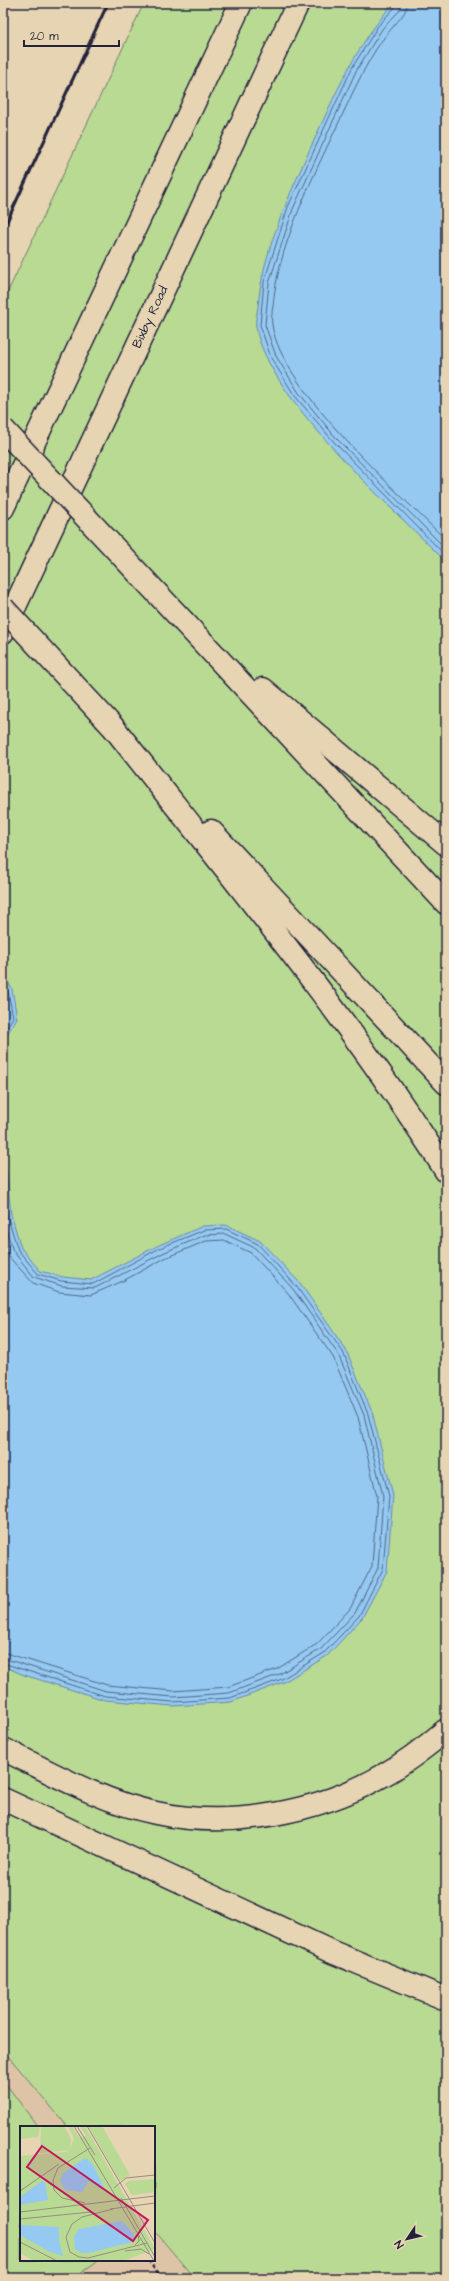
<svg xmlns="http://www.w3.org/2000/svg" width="449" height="2281" font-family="'Architects Daughter',sans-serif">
<rect width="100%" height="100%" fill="#e6d4b2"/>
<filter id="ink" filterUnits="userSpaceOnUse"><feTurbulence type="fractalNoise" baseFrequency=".025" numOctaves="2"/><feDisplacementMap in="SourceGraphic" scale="8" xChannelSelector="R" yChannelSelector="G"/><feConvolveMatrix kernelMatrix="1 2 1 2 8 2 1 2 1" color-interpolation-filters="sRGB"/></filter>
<g filter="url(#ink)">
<path fill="#dec4a7" d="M 3,2050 L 68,2127 L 21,2127 L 21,2260 L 154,2260 L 154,2230 L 194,2278 L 3,2278 Z"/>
<path fill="#b9da93" stroke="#6e7e67" d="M 144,3 L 446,3 L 446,2278 L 194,2278 L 154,2230 L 154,2127 L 68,2127 L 3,2050 L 3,302 Z
M 3,2080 L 38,2127 L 21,2127 L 21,2260 L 99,2260 L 73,2278 L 3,2278 Z"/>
<path fill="#95c9f2" stroke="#6786a9" d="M 446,3 L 446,562 C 394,509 268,399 256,327 C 255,321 257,313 258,307 C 262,256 284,208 304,162 C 330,107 352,49 393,4 Z
M 3,973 L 12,989 L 17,1018 L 3,1041 Z
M 3,1140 L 11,1214 L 21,1248 L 40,1271 L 63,1277 L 91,1280 L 159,1245 L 203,1226 L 226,1225 L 260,1241 L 300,1283 L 346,1350 L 372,1412 L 393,1495 L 387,1571 L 362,1618 L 327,1656 L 284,1682 L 231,1702 L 173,1706 L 105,1700 L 24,1675 L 3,1666 Z"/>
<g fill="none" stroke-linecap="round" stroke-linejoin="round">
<path stroke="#506584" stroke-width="1" d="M 396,3 L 395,7 L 378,26 L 352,68 L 288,207 L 264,282 L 260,325 L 271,358 L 295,396 L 334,442 L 446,556
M 401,3 L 400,10 L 382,29 L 356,71 L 293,209 L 269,283 L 265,325 L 276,356 L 299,393 L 337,439 L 446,549
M 407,3 C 407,13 399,19 393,27 C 376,45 364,70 353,92 C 325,154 278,238 273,306 C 272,311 271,319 272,325 C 282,390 399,493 446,540
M 3,981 L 8,991 L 13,1017 L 3,1034
M 3,1179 L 7,1215 L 18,1250 L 38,1274 L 61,1281 L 93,1284 L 160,1248 L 204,1230 L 226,1229 L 258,1244 L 296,1286 L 343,1352 L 368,1414 L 389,1496 L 383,1569 L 359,1616 L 324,1653 L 282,1679 L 230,1698 L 173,1702 L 105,1696 L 3,1663
M 3,1220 L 13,1251 L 34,1277 L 62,1286 L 95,1288 L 163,1253 L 205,1235 L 225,1234 L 255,1248 L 293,1289 L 338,1354 L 364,1415 L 383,1496 L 378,1568 L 355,1613 L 321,1649 L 280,1674 L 229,1693 L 173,1697 L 106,1691 L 3,1658
M 3,1240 L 9,1257 L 33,1283 L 59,1292 L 91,1295 L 123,1281 L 165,1258 L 206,1241 L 224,1240 L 251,1253 L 288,1293 L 333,1357 L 358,1417 L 377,1496 L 372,1566 L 350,1609 L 317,1644 L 277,1669 L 228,1687 L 173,1691 L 107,1685 L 3,1652"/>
<g stroke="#22223b" stroke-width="25">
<path id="major" d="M 3,508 L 241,3
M 3,632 L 298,3"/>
</g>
<g stroke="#22223b" stroke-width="25">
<path id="highway" d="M 184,622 L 446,903
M 263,689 L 446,844
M 114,728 C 228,873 347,1015 446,1171
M 211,831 L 446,1083
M 3,1749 C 52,1773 102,1802 156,1813 C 230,1829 317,1813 382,1776 C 405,1763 426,1747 446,1730
M 3,1799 L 332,1952 L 446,1999"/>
</g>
<path stroke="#22223b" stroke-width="2.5" stroke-dasharray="4 3" stroke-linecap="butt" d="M 148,2260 L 161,2278"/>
<use href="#major" stroke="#e6d4b2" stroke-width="22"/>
<use href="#highway" stroke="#e6d4b2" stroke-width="22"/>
<path stroke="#22223b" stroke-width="3" d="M 3,230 L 108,3"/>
<g stroke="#22223b" stroke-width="25" stroke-linecap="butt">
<path id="highway-bridge" d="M 3,429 L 184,622
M 3,608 L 114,728"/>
</g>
<use href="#highway-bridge" stroke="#e6d4b2" stroke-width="22"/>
</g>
</g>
<g text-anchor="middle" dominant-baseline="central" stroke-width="3.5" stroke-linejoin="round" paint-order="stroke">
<g font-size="13" fill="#22223b" stroke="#e6d4b2">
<text transform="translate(150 317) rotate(-65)">Bixby Road</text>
</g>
</g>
<g transform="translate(20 2126)">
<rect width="135" height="135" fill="#e6d4b2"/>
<path d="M 0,0 L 20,0 L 18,11 L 0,13 ZM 21,0 L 44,0 L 51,13 L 50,24 L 54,12 L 48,0 L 52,0 L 59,11 L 66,10 L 60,0 L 65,0 L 135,123 L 103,135 L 14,135 L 0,127 L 0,30 L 46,26 L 50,24 L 20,27 ZM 68,0 L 82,0 L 110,49 L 100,55 ZM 135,53 L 135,66 L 112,69 L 105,58 L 108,55 Z" fill="#b9da93"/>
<path d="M 65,32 L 72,37 L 84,61 L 81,63 L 69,55 L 62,66 L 45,64 L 40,55 L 43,47 ZM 22,55 L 25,56 L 28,74 L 0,79 L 0,71 ZM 102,95 L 114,108 L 113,116 L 68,127 L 62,127 L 55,123 L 54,111 L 59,103 ZM 0,99 L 39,101 L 39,114 L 43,130 L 28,125 L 0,109 Z" fill="#95c9f2"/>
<path fill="none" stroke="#988d82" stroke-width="1" d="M 54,0 L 134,135M 57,0 L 75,29M 67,0 L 135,117M 94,62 L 106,52 L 135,49M 0,65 L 39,38M 101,72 L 135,131M 65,77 L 42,72 L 34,64 L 33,54 L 38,42 L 70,22M 90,83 L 135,77M 93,83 L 62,91 L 52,98 L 46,111 L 50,126 L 59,131 L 68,132 L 127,117M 0,86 L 135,70M 0,93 L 71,86M 0,116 L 37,135M 115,119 L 119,115 L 118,108M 105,125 L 121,123 L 129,128"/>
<path fill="#c2185b" fill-opacity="0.15" stroke="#c2185b" stroke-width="2" d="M 22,20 L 128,94 L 113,115 L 7,41 Z"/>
<rect width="135" height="135" fill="none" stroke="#22223b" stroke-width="2"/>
</g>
<rect width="449" height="2281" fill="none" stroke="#e6d4b2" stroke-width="16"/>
<rect x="8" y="8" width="433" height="2265" fill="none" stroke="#22223b" stroke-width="1.5" filter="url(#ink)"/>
<g transform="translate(407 2239) rotate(235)" stroke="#e6d4b2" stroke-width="3" paint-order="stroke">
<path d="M0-3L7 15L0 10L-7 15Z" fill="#22223b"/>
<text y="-6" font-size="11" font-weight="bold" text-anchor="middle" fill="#22223b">N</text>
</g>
<path d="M24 40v6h95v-6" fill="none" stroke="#22223b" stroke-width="2"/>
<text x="30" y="40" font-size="12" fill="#22223b" stroke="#e6d4b2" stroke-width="3" paint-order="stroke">20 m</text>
</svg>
